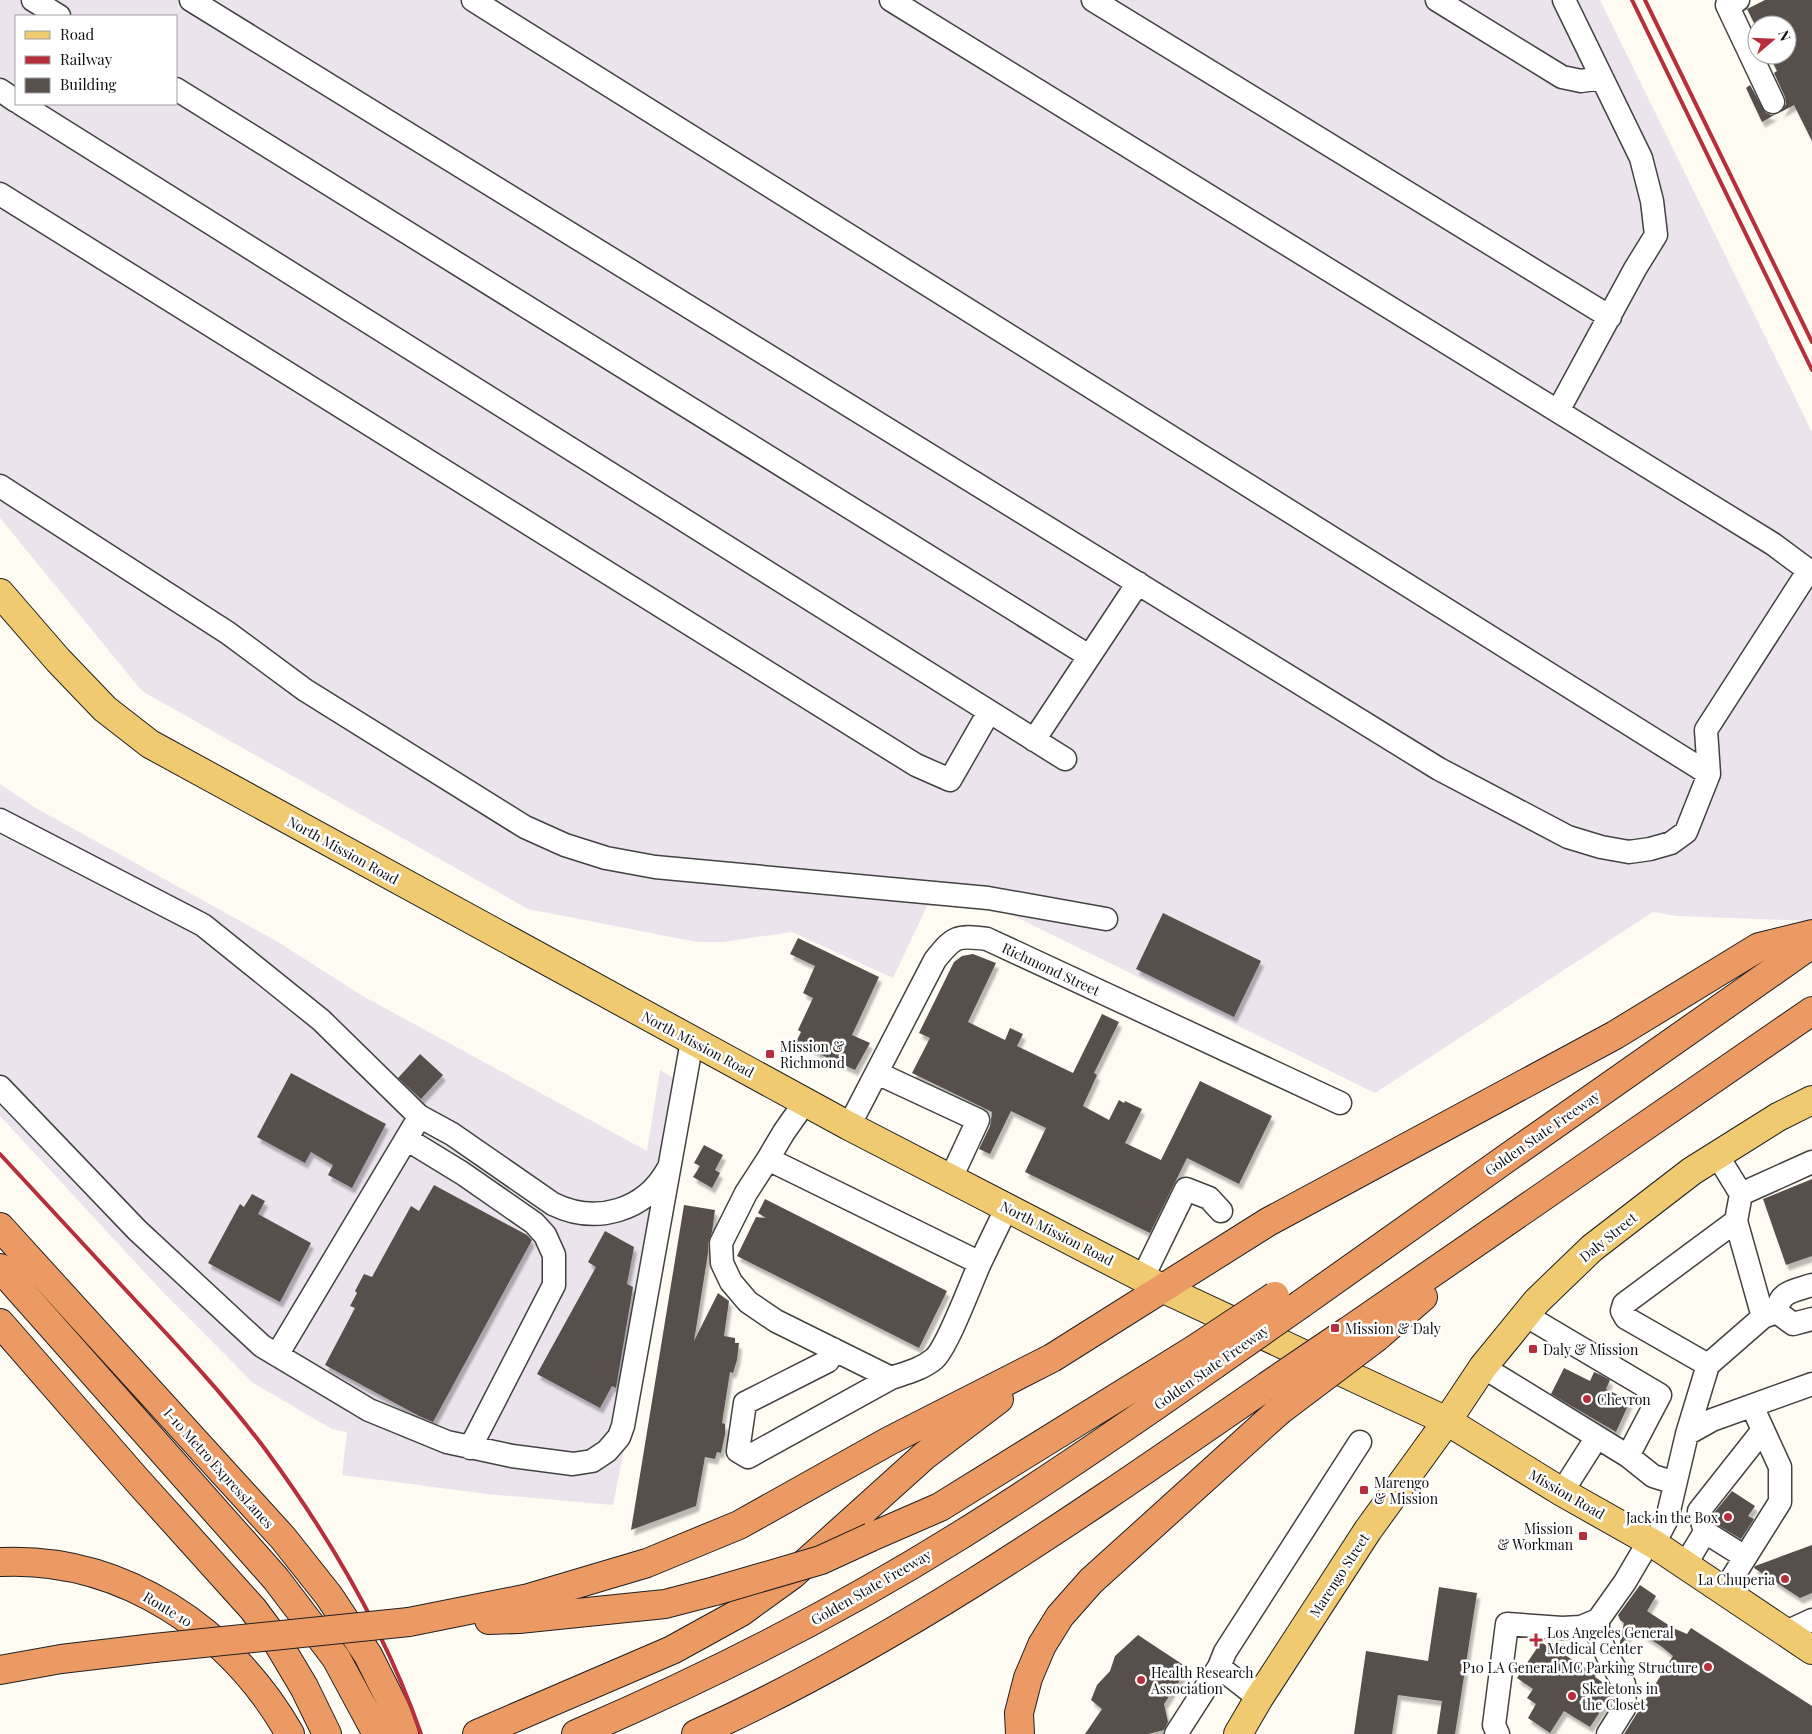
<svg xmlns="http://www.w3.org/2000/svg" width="1812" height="1734" font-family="'Playfair Display',serif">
<defs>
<filter id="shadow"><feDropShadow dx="3" dy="5.5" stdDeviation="1" flood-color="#0004"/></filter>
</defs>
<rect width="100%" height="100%" fill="#fefbf2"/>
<path fill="#ebe4ed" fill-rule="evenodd" d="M 0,0 L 1600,0 L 1812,432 L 1812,921 L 1677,916 L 1653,912 L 1375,1093 L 1018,918 L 983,905 L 927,906 L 893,978 L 792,932 L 723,942 L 697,942 L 528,909 L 142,691 L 0,518 ZM 16,16 L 176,16 L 176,104 L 16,104 Z
M 0,784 L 34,807 L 278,942 L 361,995 L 647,1151 L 660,1070 L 696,1092 L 613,1505 L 487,1494 L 342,1475 L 347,1432 L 332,1429 L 253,1383 L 160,1289 L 0,1116 Z"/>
<path fill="#57504c" filter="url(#shadow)" d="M 1765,0 L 1812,0 L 1812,141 L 1794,105 L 1781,112 L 1786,104 L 1785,97 L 1774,73 L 1777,71 L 1769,55 L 1787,55 L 1787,25 L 1755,25 L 1747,9 Z
M 1750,85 L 1765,112 L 1771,115 L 1776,114 L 1762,122 L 1746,88 Z
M 1163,913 L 1261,961 L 1234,1017 L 1136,969 Z
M 798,938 L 879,977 L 852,1035 L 870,1043 L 855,1070 L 815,1052 L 816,1051 L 796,1042 L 801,1032 L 798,1030 L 813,998 L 803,993 L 815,966 L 790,954 Z
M 973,954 L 996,963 L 968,1022 L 1005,1040 L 1010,1028 L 1023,1034 L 1017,1046 L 1073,1073 L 1102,1014 L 1119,1022 L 1094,1073 L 1097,1075 L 1083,1106 L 1109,1120 L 1119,1100 L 1124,1103 L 1125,1101 L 1142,1109 L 1125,1143 L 1161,1160 L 1200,1081 L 1272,1116 L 1239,1184 L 1187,1158 L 1150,1233 L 1025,1172 L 1046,1128 L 1011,1111 L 990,1154 L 979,1149 L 990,1126 L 992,1112 L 912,1073 L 930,1038 L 919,1033 L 950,970 L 954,962 L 962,956 Z
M 420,1054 L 443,1075 L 421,1099 L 398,1078 Z
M 291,1073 L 386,1124 L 352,1188 L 328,1175 L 333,1165 L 311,1152 L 305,1163 L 257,1137 Z
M 704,1145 L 723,1155 L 715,1170 L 720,1173 L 712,1188 L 693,1177 L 700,1166 L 694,1163 Z
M 1812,1179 L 1812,1256 L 1786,1265 L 1763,1199 Z
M 434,1185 L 527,1235 L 532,1240 L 433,1422 L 419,1416 L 325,1365 L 355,1308 L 350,1306 L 357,1293 L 355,1291 L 364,1274 L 372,1277 L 411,1206 L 419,1211 Z
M 252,1194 L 265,1201 L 258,1214 L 311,1243 L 280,1302 L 208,1263 L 240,1204 L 244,1207 Z
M 765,1199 L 947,1291 L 919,1348 L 737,1256 L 756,1217 L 766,1218 L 758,1213 Z
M 684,1205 L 715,1210 L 712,1232 L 708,1243 L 708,1253 L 694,1341 L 718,1293 L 729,1301 L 724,1336 L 735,1338 L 735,1343 L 739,1343 L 737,1360 L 733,1373 L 730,1372 L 722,1423 L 725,1424 L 725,1434 L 721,1453 L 717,1452 L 715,1459 L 705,1457 L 696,1506 L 631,1530 Z
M 605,1231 L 634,1247 L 627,1284 L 633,1287 L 616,1388 L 612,1386 L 600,1408 L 537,1374 L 596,1267 L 588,1262 Z
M 1564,1368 L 1590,1381 L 1594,1372 L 1601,1375 L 1610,1380 L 1606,1389 L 1630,1401 L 1616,1432 L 1551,1394 Z
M 1732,1491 L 1755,1506 L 1748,1516 L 1754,1519 L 1741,1539 L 1716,1524 L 1713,1514 Z
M 1812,1545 L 1812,1593 L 1800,1598 L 1754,1568 L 1755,1566 Z
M 1640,1585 L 1656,1596 L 1647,1611 L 1673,1628 L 1687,1634 L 1691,1628 L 1812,1706 L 1812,1734 L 1624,1734 L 1673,1656 L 1661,1646 L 1634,1629 L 1619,1647 L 1624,1623 L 1620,1620 L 1618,1615 Z
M 1439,1587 L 1477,1593 L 1455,1734 L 1437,1734 L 1442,1701 L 1398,1695 L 1392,1734 L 1354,1734 L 1366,1651 L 1428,1661 Z
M 1138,1635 L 1188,1668 L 1164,1704 L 1168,1722 L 1164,1730 L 1148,1734 L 1085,1734 L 1102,1709 L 1091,1700 L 1097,1685 L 1110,1671 L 1115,1656 Z
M 1541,1642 L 1561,1655 L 1562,1653 L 1596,1675 L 1595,1677 L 1611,1688 L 1611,1695 L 1590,1727 L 1564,1711 L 1550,1733 L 1528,1718 L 1536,1704 L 1527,1698 L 1533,1689 L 1517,1678 Z"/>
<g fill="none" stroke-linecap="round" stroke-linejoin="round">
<g stroke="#424242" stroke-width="25">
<path id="minor" d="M 33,0 L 59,16
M 191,0 L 1439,769 L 1568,837 L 1601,847 L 1629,852 L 1650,849 L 1671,843 L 1686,832 L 1709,774 L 1706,730 L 1809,570
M 473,0 L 1709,774
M 891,0 L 1773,544 L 1812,573
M 1093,0 L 1610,317
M 1437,0 L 1562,77 L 1581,81 L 1602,78
M 1738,0 L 1727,5 L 1773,102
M 176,89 L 1089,656
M 0,90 L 16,101
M 21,104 L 1065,759
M 0,194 L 916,765 L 950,780 L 989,712
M 1558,411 L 1635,269 L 1656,235 L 1652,201 L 1641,158 L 1564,0
M 0,486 L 228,633 L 305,690 L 525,827 L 565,845 L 606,858 L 655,867 L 988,898 L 1106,919
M 1034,740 L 1138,583
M 0,820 L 203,925 L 321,1020 L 419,1116 L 452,1134 L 553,1204 C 596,1225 645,1211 668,1169
M 877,1073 L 978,1120 L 951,1178
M 0,1087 L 137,1230 L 262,1346 L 369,1410 L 447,1442 L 512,1456 L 573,1464 L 592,1461 L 607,1451 L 619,1437 L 623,1426 L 692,1041
M 805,1102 L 784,1132 L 768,1159 L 980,1263 L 1007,1207
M 849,1126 L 935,960 C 954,936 957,935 987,939 L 1340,1103
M 408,1140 L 462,1173 L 534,1223 L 545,1235 L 554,1255 L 554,1285 L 470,1448
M 1717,1155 L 1741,1194 L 1812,1162
M 768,1159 L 746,1193 L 721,1243 L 722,1263 L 731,1282 L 748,1302 L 776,1321 L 891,1378 C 906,1373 922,1369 934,1359 C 947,1348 971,1283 980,1263
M 1741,1194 L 1736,1221 L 1763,1317
M 1143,1277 L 1186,1189 L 1209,1198 L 1221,1211
M 1777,1312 C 1779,1291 1794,1291 1812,1285
M 1777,1312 L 1793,1324 L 1812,1319
M 833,1349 L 828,1361 L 745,1403 L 738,1451 L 748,1457 L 891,1378
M 277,1355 L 414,1126
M 1708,1365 L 1626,1318 L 1622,1311 L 1624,1304 L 1736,1221
M 1483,1367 L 1628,1456 L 1660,1395 L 1525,1315
M 1687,1434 L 1708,1365 L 1763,1317 L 1777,1312
M 1628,1456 L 1653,1476 L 1675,1483
M 1562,1492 L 1597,1437
M 1705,1532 L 1745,1557
M 1654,1544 L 1667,1519 L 1687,1434 L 1712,1420 L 1812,1384
M 1685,1565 L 1705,1532 L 1699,1511 L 1763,1430
M 1724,1591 L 1780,1502 L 1780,1467 L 1752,1406
M 1786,1632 L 1812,1620
M 1219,1667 L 1259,1698
M 1176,1734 L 1219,1667 L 1225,1652 L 1360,1442
M 1498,1734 L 1494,1725 L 1507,1624 L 1562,1628 L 1581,1627 L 1598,1620
M 1608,1734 L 1625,1707 L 1624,1684 L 1609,1659 L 1598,1635 L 1598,1620 L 1625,1582 L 1649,1541"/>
</g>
<g stroke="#202020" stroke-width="30">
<path id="major" d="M 0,593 L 58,660 L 105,709 L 150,744 L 849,1126 L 1164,1289 L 1447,1421 L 1562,1492 L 1654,1544 L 1812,1650
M 1238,1734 L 1259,1698 L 1368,1530 L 1447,1421 L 1483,1367 L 1537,1301 L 1592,1248 L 1692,1171 L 1778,1117 L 1812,1100"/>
</g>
<g stroke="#202020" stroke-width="30">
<path id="highway" d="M 0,1227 L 283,1538 L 329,1596 L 368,1655 L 398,1715 L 404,1734
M 0,1268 L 276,1579 L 336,1658 L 377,1734
M 1301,1304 L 1507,1158 L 1812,944
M 0,1323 L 136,1479 L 253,1609 L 276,1640 L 304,1687 L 327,1734
M 1348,1331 L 1812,1011
M 1377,1337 L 1423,1297
M 871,1537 L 940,1507 L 1195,1349
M 0,1562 C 122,1556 231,1630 290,1734
M 489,1620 L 519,1619 L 665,1604 L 715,1591
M 409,1622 L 529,1598 L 647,1563 L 739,1525 L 889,1441 L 1052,1358 L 1268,1222 L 1615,1035 L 1759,947 L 1812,934
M 0,1670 L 61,1659 L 154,1648
M 477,1734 L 672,1650 L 741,1612 L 792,1575 L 924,1456 L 999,1399
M 576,1734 C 709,1677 837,1612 959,1536 C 1046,1482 1130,1424 1214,1365
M 696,1734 C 900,1642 1084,1512 1267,1386
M 1020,1734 L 1019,1713 L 1028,1678 L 1042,1645 L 1060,1616 L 1091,1581 L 1279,1411"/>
</g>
<use href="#minor" stroke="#fff" stroke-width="22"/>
<use href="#major" stroke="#f0ca70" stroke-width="28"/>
<use href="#highway" stroke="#eb9a63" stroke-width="28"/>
<path stroke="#b72f3d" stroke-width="4" d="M 1632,0 L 1812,370
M 1645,0 L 1812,342
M 0,1154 C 45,1203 91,1252 136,1301 C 182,1350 228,1399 268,1453 C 331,1539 386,1633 421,1734"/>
<g stroke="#202020" stroke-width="30" stroke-linecap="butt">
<path id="highway-bridge" d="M 1195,1349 L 1275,1296
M 1214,1365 L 1301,1304
M 1267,1386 L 1348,1331
M 1279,1411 L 1377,1337
M 715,1591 L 821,1560 L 871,1537
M 154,1648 L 409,1622"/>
</g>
<use href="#highway-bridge" stroke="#eb9a63" stroke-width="28"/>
</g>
<g fill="#b72f3d" stroke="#fff" stroke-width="2">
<rect x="765" y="1049" width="10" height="10" rx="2.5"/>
<rect x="1330" y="1323" width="10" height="10" rx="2.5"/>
<rect x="1528" y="1344" width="10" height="10" rx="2.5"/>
<circle cx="1587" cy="1399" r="5"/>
<rect x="1359" y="1485" width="10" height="10" rx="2.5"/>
<circle cx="1728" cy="1517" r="5"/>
<rect x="1578" y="1531" width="10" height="10" rx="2.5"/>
<circle cx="1785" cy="1579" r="5"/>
<path d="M1533.5 1632.5h5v5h5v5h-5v5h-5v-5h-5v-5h5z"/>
<circle cx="1708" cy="1667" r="5"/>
<circle cx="1141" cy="1680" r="5"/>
<circle cx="1572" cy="1696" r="5"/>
</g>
<g text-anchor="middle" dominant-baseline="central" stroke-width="5" stroke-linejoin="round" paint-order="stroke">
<g font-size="14" fill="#0f0f0f" stroke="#fff">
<text transform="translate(343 850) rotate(29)">North Mission Road</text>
<text transform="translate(1051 969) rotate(25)">Richmond Street</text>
<text transform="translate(698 1044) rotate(28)">North Mission Road</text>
<text transform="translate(1542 1133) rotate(-35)">Golden State Freeway</text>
<text transform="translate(1057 1233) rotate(27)">North Mission Road</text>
<text transform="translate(1608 1237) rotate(-39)">Daly Street</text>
<text transform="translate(1211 1367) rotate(-35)">Golden State Freeway</text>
<text transform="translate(219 1468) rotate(48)">I-10 Metro ExpressLanes</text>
<text transform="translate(1567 1494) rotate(30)">Mission Road</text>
<text transform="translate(1339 1575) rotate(-57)">Marengo Street</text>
<text transform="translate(871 1587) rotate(-30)">Golden State Freeway</text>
<text transform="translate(168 1609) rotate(31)">Route 10</text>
</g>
<g font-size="14" fill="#0f0f0f" stroke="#fff" text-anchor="start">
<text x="780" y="1046">Mission &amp;<tspan x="780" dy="16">Richmond</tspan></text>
<text x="1345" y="1328">Mission &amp; Daly</text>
<text x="1543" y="1349">Daly &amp; Mission</text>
<text x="1597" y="1399">Chevron</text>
<text x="1374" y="1482">Marengo<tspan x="1374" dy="16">&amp; Mission</tspan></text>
<text x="1718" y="1517" text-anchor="end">Jack in the Box</text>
<text x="1573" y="1528" text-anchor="end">Mission<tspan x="1573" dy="16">&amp; Workman</tspan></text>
<text x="1775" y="1579" text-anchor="end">La Chuperia</text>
<text x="1547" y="1632">Los Angeles General<tspan x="1547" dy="16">Medical Center</tspan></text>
<text x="1698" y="1667" text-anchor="end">P10 LA General MC Parking Structure</text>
<text x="1151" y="1672">Health Research<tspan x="1151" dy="16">Association</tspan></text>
<text x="1582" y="1688">Skeletons in<tspan x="1582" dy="16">the Closet</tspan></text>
</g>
</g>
<rect x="15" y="15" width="162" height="90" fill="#ffffff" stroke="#9f9f9f"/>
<rect x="25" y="31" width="25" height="8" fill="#f0ca70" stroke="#9f9f9f"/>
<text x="60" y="40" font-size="15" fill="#0f0f0f">Road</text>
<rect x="25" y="56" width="25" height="8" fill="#b72f3d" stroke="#9f9f9f"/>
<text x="60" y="65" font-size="15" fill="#0f0f0f">Railway</text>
<rect x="25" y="78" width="25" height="15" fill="#57504c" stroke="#9f9f9f"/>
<text x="60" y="90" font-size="15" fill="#0f0f0f">Building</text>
<g transform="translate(1772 40) rotate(71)"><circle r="24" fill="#ffffff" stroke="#9f9f9f"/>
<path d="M0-4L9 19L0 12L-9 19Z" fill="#b72f3d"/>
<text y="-8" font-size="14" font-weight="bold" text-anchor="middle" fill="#0f0f0f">N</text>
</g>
</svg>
